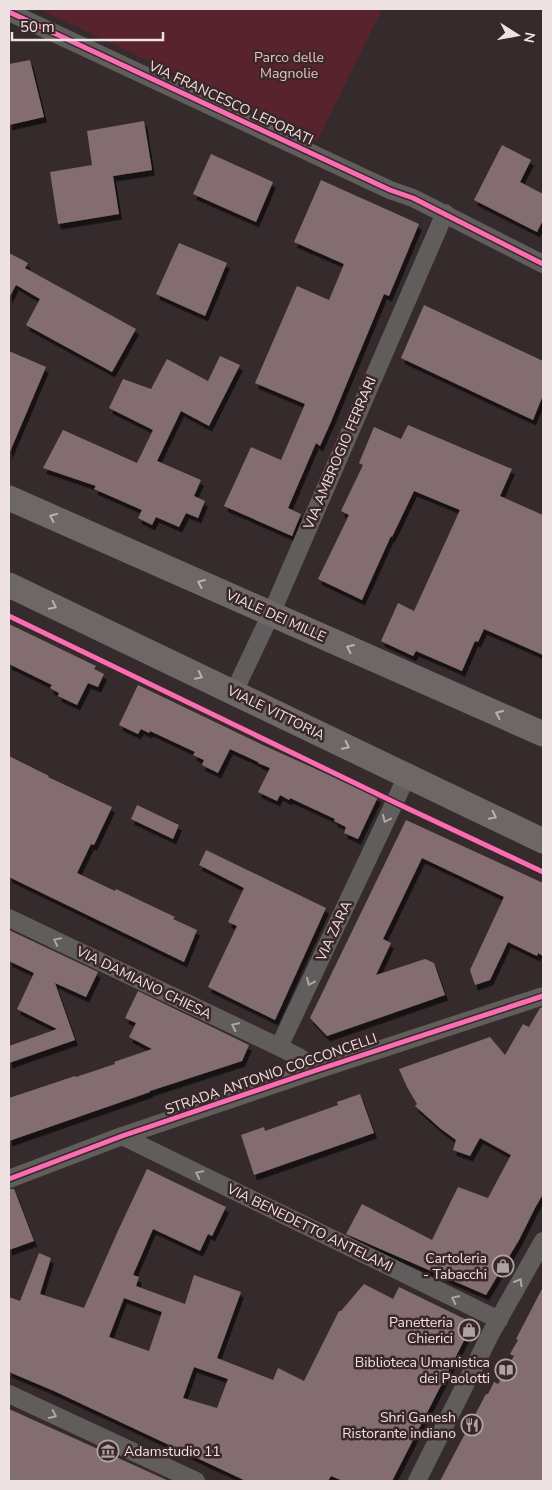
<svg xmlns="http://www.w3.org/2000/svg" width="552" height="1490" font-family="'Nunito Sans',sans-serif">
<defs>
<filter id="shadow"><feDropShadow dx="3" dy="5.5" stdDeviation="0" flood-color="#0009"/></filter>
</defs>
<rect width="100%" height="100%" fill="#362b2c"/>
<path fill="#59232e" d="M 39,9 L 382,9 L 317,141 Z"/>
<path fill="#846d70" fill-rule="evenodd" filter="url(#shadow)" d="M 30,60 L 44,117 L 9,125 L 9,64 Z
M 144,121 L 152,170 L 113,176 L 119,214 L 58,224 L 50,172 L 92,165 L 87,131 Z
M 502,145 L 531,160 L 520,182 L 543,194 L 543,220 L 537,232 L 474,200 Z
M 211,154 L 273,182 L 256,222 L 193,194 Z
M 321,180 L 419,224 L 389,296 L 384,294 L 330,424 L 320,446 L 316,443 L 288,508 L 301,514 L 292,536 L 224,506 L 251,447 L 281,460 L 305,404 L 255,383 L 297,286 L 329,300 L 344,264 L 294,242 Z
M 179,243 L 227,263 L 205,316 L 156,294 Z
M 9,253 L 28,263 L 25,268 L 136,329 L 112,372 L 26,325 L 40,299 L 16,285 L 9,298 Z
M 424,305 L 543,361 L 543,395 L 533,420 L 401,358 Z
M 9,351 L 46,367 L 9,454 Z
M 220,356 L 240,365 L 209,426 L 181,411 L 157,461 L 201,480 L 194,496 L 205,501 L 198,518 L 186,513 L 179,527 L 156,517 L 152,525 L 138,518 L 142,510 L 94,489 L 96,486 L 43,468 L 63,430 L 137,463 L 153,430 L 109,408 L 123,379 L 151,389 L 167,359 L 208,381 Z
M 408,425 L 512,469 L 500,496 L 543,515 L 543,655 L 484,629 L 478,642 L 475,641 L 462,671 L 416,651 L 413,656 L 381,641 L 398,603 L 414,611 L 460,510 L 414,491 L 392,537 L 391,536 L 362,600 L 318,579 L 349,515 L 341,511 L 363,465 L 359,463 L 374,427 L 401,439 Z
M 9,624 L 96,666 L 94,669 L 104,674 L 98,687 L 88,683 L 77,705 L 58,696 L 59,693 L 50,688 L 52,685 L 9,664 Z
M 138,685 L 265,746 L 378,797 L 358,839 L 344,833 L 346,827 L 334,821 L 335,819 L 290,798 L 289,800 L 280,795 L 277,801 L 258,792 L 270,768 L 258,763 L 258,762 L 230,749 L 218,773 L 202,765 L 204,760 L 193,755 L 195,752 L 150,731 L 149,733 L 141,729 L 138,734 L 119,725 Z
M 9,756 L 49,776 L 48,777 L 112,807 L 94,845 L 91,844 L 77,873 L 115,891 L 116,889 L 175,917 L 173,919 L 197,930 L 184,962 L 9,877 Z
M 137,805 L 179,825 L 173,839 L 131,819 Z
M 406,820 L 543,883 L 543,956 L 538,953 L 537,956 L 508,942 L 490,980 L 475,985 L 470,970 L 504,897 L 422,858 L 383,939 L 391,943 L 376,975 L 425,959 L 434,963 L 445,995 L 327,1036 L 310,1018 Z
M 206,850 L 326,908 L 275,1020 L 208,987 L 237,926 L 228,922 L 244,888 L 199,865 Z
M 9,930 L 98,972 L 86,997 L 55,983 L 75,1040 L 9,1063 L 9,1046 L 57,1029 L 17,1009 L 34,973 L 9,961 Z
M 138,991 L 249,1045 L 242,1061 L 150,1091 L 150,1092 L 9,1141 L 9,1098 L 75,1076 L 76,1077 L 115,1064 L 114,1062 L 152,1049 L 129,1037 L 136,1023 L 125,1018 Z
M 543,1007 L 543,1194 L 535,1208 L 519,1240 L 486,1295 L 346,1234 L 362,1204 L 432,1240 L 458,1187 L 488,1198 L 511,1155 L 480,1138 L 470,1156 L 453,1150 L 456,1140 L 441,1129 L 415,1106 L 417,1104 L 407,1087 L 399,1069 L 490,1037 L 505,1055 L 523,1024 L 529,1027 L 540,1008 Z
M 360,1094 L 374,1133 L 254,1175 L 241,1135 L 264,1127 L 265,1131 L 338,1105 L 337,1102 Z
M 147,1169 L 226,1207 L 212,1236 L 208,1234 L 200,1251 L 153,1229 L 133,1275 L 139,1277 L 136,1286 L 185,1304 L 194,1275 L 241,1292 L 217,1358 L 273,1380 L 278,1368 L 304,1381 L 339,1311 L 341,1311 L 364,1284 L 393,1299 L 399,1287 L 473,1323 L 392,1481 L 343,1481 L 331,1476 L 328,1481 L 246,1481 L 54,1391 L 9,1372 L 9,1297 L 20,1301 L 39,1253 L 51,1258 L 40,1294 L 84,1308 L 117,1233 ZM 124,1298 L 162,1312 L 149,1351 L 109,1337 ZM 194,1367 L 228,1379 L 217,1408 L 183,1398 Z
M 9,1189 L 14,1189 L 34,1241 L 9,1250 Z
M 543,1287 L 543,1481 L 440,1481 L 486,1394 L 488,1394 L 494,1382 L 498,1384 L 514,1356 L 510,1354 L 518,1340 L 516,1339 Z
M 9,1409 L 138,1467 L 169,1481 L 9,1481 Z"/>
<g fill="none" stroke-linecap="round" stroke-linejoin="round">
<path stroke="#615d5d" stroke-width="18" d="M 9,12 L 390,190 L 413,198 L 543,264
M 234,692 L 271,614 L 445,213
M 9,918 L 279,1047
M 317,1070 L 299,1057 L 279,1047 L 407,776
M 122,1136 L 499,1320
M 9,1179 L 122,1136 L 317,1070 L 543,996
M 9,1394 L 196,1481
M 417,1481 L 491,1333 L 543,1241"/>
<path stroke="#6d6768" stroke-width="25" d="M 9,498 L 543,734
M 9,585 L 543,841"/>
<g stroke="#3a2729" stroke-width="8">
<path id="cycleway" d="M 9,12 L 390,190 L 413,198 L 543,264
M 9,616 L 394,802 L 543,872
M 9,1179 L 122,1136 L 317,1070 L 543,996"/>
</g>
<use href="#cycleway" stroke="#f96db3" stroke-width="5"/>
</g>
<defs><path id="oneway-chevron" d="M-2-3.5L2.5 0L-2 3.5" fill="none" stroke-width="1.6" stroke-linecap="round" stroke-linejoin="round" transform="scale(1.25)"/></defs>
<g stroke="#bbb1b2">
<use href="#oneway-chevron" transform="translate(53 517) rotate(-156)"/>
<use href="#oneway-chevron" transform="translate(201 583) rotate(-156)"/>
<use href="#oneway-chevron" transform="translate(53 606) rotate(26)"/>
<use href="#oneway-chevron" transform="translate(350 648) rotate(-156)"/>
<use href="#oneway-chevron" transform="translate(199 676) rotate(26)"/>
<use href="#oneway-chevron" transform="translate(499 714) rotate(-156)"/>
<use href="#oneway-chevron" transform="translate(346 746) rotate(26)"/>
<use href="#oneway-chevron" transform="translate(493 816) rotate(26)"/>
</g>
<g stroke="#afa6a7">
<use href="#oneway-chevron" transform="translate(386 819) rotate(115)"/>
<use href="#oneway-chevron" transform="translate(57 941) rotate(-154)"/>
<use href="#oneway-chevron" transform="translate(310 982) rotate(115)"/>
<use href="#oneway-chevron" transform="translate(235 1026) rotate(-154)"/>
<use href="#oneway-chevron" transform="translate(199 1174) rotate(-154)"/>
<use href="#oneway-chevron" transform="translate(519 1282) rotate(-60)"/>
<use href="#oneway-chevron" transform="translate(455 1299) rotate(-154)"/>
<use href="#oneway-chevron" transform="translate(53 1415) rotate(25)"/>
</g>
<defs>
<g id="shop-ring" transform="scale(1.125)"><circle r="9.5" fill="#3a2729" stroke="#aea2a3" stroke-width="1.5"/><path d="M-5-2.5h2.3a2.7 3.5 0 0 1 5.4 0H5L5.5 6h-11ZM-1.5-2.5h3a1.5 2.3 0 0 0-3 0Z" fill="#aea2a3"/></g>
<g id="library-ring" transform="scale(1.125)"><circle r="9.5" fill="#3a2729" stroke="#aea2a3" stroke-width="1.5"/><path d="M-6-4Q-3-5.5-.7-3.5V5Q-3 3-6 4ZM6-4Q3-5.5 .7-3.5V5Q3 3 6 4Z" fill="#aea2a3"/></g>
<g id="restaurant-ring" transform="scale(1.125)"><circle r="9.5" fill="#3a2729" stroke="#aea2a3" stroke-width="1.5"/><path d="M-5-6h1v4h1v-4h1v4h1v-4h1v5L-1.5 .5V6h-2V.5L-5-1ZM5-6V6H3V1.5H1.5Q1.5-4 5-6Z" fill="#aea2a3"/></g>
<g id="museum-ring" transform="scale(1.125)"><circle r="9.5" fill="#3a2729" stroke="#aea2a3" stroke-width="1.5"/><path d="M0-6L6-3V-2H-6V-3ZM-5-1h2V3h-2ZM-1-1h2V3h-2ZM3-1h2V3H3ZM-6 4H6V6H-6Z" fill="#aea2a3"/></g>
</defs>
<g fill-rule="evenodd">
<use href="#shop-ring" x="503" y="1266"/>
<use href="#shop-ring" x="469" y="1330"/>
<use href="#library-ring" x="506" y="1370"/>
<use href="#restaurant-ring" x="472" y="1425"/>
<use href="#museum-ring" x="108" y="1451"/>
</g>
<g text-anchor="middle" dominant-baseline="central" stroke-width="5" stroke-linejoin="round" paint-order="stroke">
<g font-size="14" fill="#f0bec3" stroke="#3a2729">
<text x="289" y="57">Parco delle<tspan x="289" dy="16">Magnolie</tspan></text>
</g>
<g font-size="14" fill="#efe2e3" stroke="#3a2729">
<text transform="translate(231 103) rotate(25)">VIA FRANCESCO LEPORATI</text>
<text transform="translate(340 453) rotate(-67)">VIA AMBROGIO FERRARI</text>
<text transform="translate(276 616) rotate(24)">VIALE DEI MILLE</text>
<text transform="translate(276 713) rotate(26)">VIALE VITTORIA</text>
<text transform="translate(334 931) rotate(-65)">VIA ZARA</text>
<text transform="translate(144 983) rotate(26)">VIA DAMIANO CHIESA</text>
<text transform="translate(271 1074) rotate(-19)">STRADA ANTONIO COCCONCELLI</text>
<text transform="translate(310 1228) rotate(26)">VIA BENEDETTO ANTELAMI</text>
</g>
<g font-size="14" fill="#efe2e3" stroke="#3a2729" text-anchor="end">
<text x="487" y="1258">Cartoleria<tspan x="487" dy="16">- Tabacchi</tspan></text>
<text x="453" y="1322">Panetteria<tspan x="453" dy="16">Chierici</tspan></text>
<text x="490" y="1362">Biblioteca Umanistica<tspan x="490" dy="16">dei Paolotti</tspan></text>
<text x="456" y="1417">Shri Ganesh<tspan x="456" dy="16">Ristorante indiano</tspan></text>
<text x="124" y="1451" text-anchor="start">Adamstudio 11</text>
</g>
</g>
<rect width="552" height="1490" fill="none" stroke="#efe2e3" stroke-width="20"/>
<g transform="translate(517 35) rotate(101)" stroke="#3a2729" stroke-width="4" paint-order="stroke">
<path d="M0-4L9 19L0 12L-9 19Z" fill="#efe2e3"/>
<text y="-8" font-size="14" font-weight="bold" text-anchor="middle" fill="#efe2e3">N</text>
</g>
<path d="M12 32v8h151v-8" fill="none" stroke="#efe2e3" stroke-width="2.5"/>
<text x="20" y="32" font-size="15" fill="#efe2e3" stroke="#3a2729" stroke-width="4" paint-order="stroke">50 m</text>
</svg>
